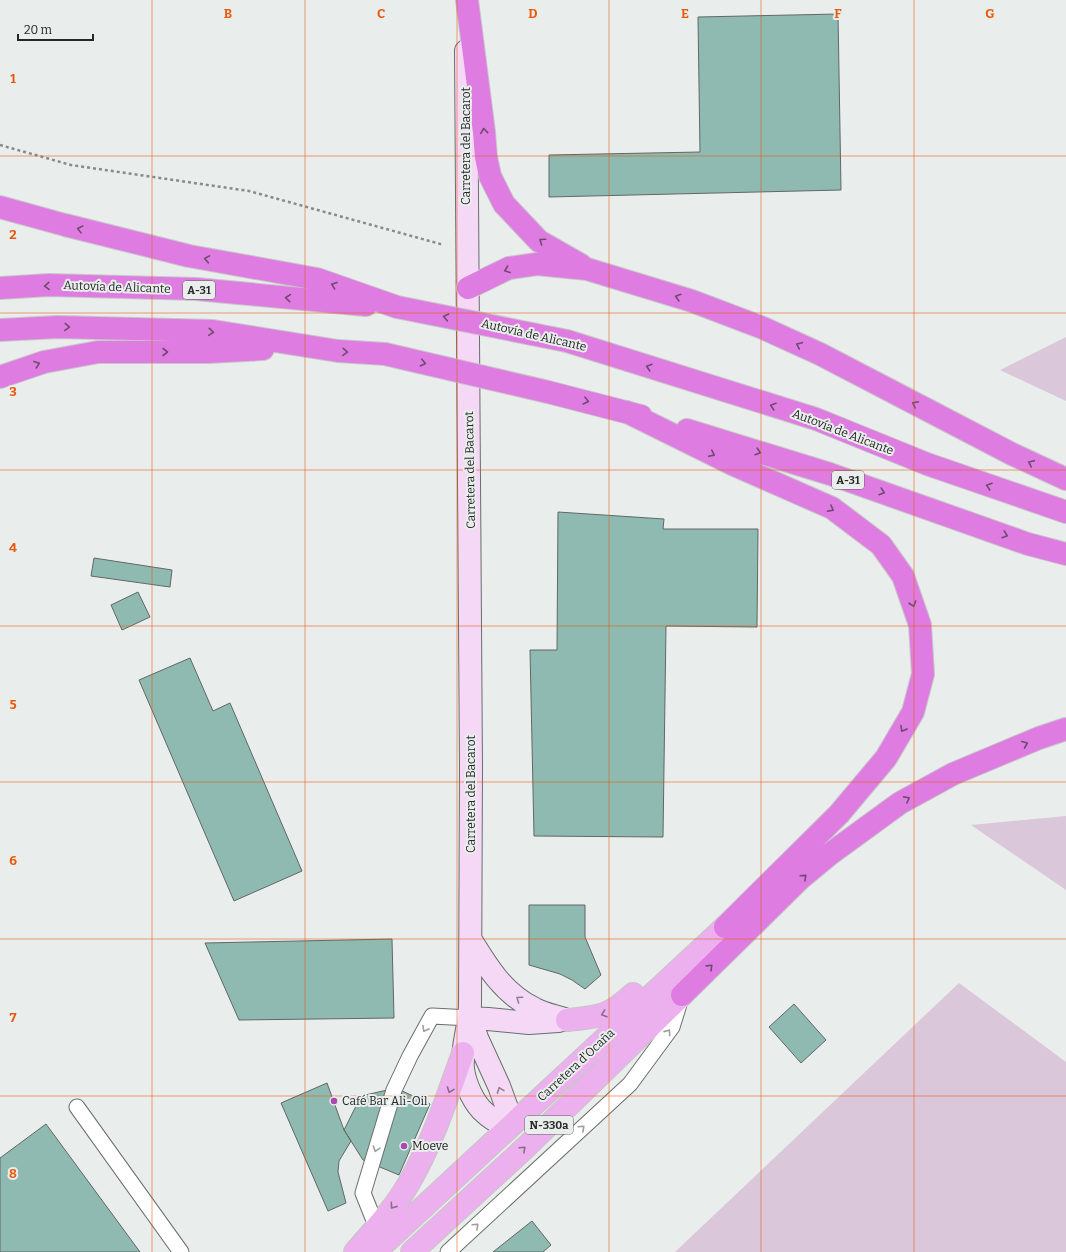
<svg xmlns="http://www.w3.org/2000/svg" width="1066" height="1252" font-family="Bitter,serif">
<rect width="100%" height="100%" fill="#e9edec"/>
<path fill="#dac7da" d="M 1066,337 L 1066,401 L 1000,370 Z
M 1066,816 L 1066,890 L 971,825 Z
M 959,983 L 1066,1062 L 1066,1252 L 675,1252 Z"/>
<path fill="#8ebab1" stroke="#636766" d="M 838,14 L 841,190 L 549,197 L 549,155 L 700,152 L 698,17 Z
M 558,512 L 664,519 L 663,529 L 758,529 L 757,627 L 666,626 L 663,837 L 534,836 L 530,650 L 557,650 Z
M 94,558 L 172,570 L 170,587 L 91,576 Z
M 138,592 L 150,617 L 122,630 L 111,605 Z
M 190,658 L 213,711 L 230,703 L 302,871 L 234,901 L 139,680 Z
M 529,905 L 585,905 L 585,937 L 601,975 L 585,989 L 572,980 L 560,974 L 529,965 Z
M 392,939 L 394,1018 L 239,1020 L 205,943 Z
M 794,1004 L 826,1040 L 801,1063 L 769,1027 Z
M 327,1083 L 344,1130 L 351,1141 L 339,1161 L 338,1172 L 346,1203 L 328,1211 L 281,1103 Z
M 396,1088 L 430,1104 L 399,1175 L 363,1160 L 344,1130 L 361,1096 Z
M 46,1124 L 140,1252 L 0,1252 L 0,1158 Z
M 532,1221 L 551,1245 L 543,1252 L 493,1252 Z"/>
<g fill="none" stroke-linecap="round" stroke-linejoin="round">
<g stroke="#6a6e6d" stroke-width="17">
<path id="lane" d="M 77,1107 L 181,1252
M 377,1228 L 363,1193 L 394,1090 L 410,1056 L 432,1016 L 470,1018
M 448,1252 L 630,1084 L 672,1027 L 681,998"/>
</g>
<g stroke="#6a6e6d" stroke-width="24">
<path id="secondary" d="M 466,51 C 467,289 471,528 471,767 C 471,846 471,925 470,1004 C 470,1026 461,1047 463,1069 C 465,1084 474,1104 485,1113 C 492,1120 500,1123 508,1127
M 471,940 C 488,968 504,994 535,1009 C 544,1014 556,1016 567,1020
M 470,1018 L 477,1038 L 499,1086 L 507,1108 L 508,1127
M 470,1018 L 488,1019 L 529,1023 L 558,1021"/>
</g>
<g stroke="#c7c7c7" stroke-width="24">
<path id="primary" d="M 567,1020 C 599,1017 609,1017 633,994
M 355,1252 C 374,1230 395,1208 409,1183 C 433,1142 447,1097 463,1053
M 375,1252 L 725,927
M 412,1252 L 526,1147 L 682,995"/>
</g>
<g stroke="#c7c7c7" stroke-width="24">
<path id="highway" d="M 467,0 L 484,132 L 486,157 L 490,176 L 504,204 L 539,241 L 581,265
M 0,207 L 65,225 L 189,256 L 317,279 L 397,307
M 0,288 L 49,285 L 196,289 L 366,305
M 468,288 L 509,268 L 537,264 L 587,269 L 692,301 L 763,328 L 820,354 L 1012,454 L 1066,479
M 0,330 L 58,327 L 213,331 L 338,351 L 385,354
M 567,341 L 816,419 L 927,464 L 1066,512
M 0,377 L 44,362 L 98,352 L 208,352 L 263,349
M 548,392 L 641,416
M 627,412 L 732,464 L 832,508 L 881,545 L 903,576 L 920,625 L 923,674 L 913,712 L 886,758 L 839,814 L 725,927
M 687,430 L 830,474 L 1028,544 L 1066,554
M 682,995 L 801,878 L 830,854 L 900,803 L 953,774 L 1039,738 L 1066,729"/>
</g>
<path stroke="#888b8b" stroke-width="2.5" stroke-dasharray="3 3" stroke-linecap="butt" d="M 0,145 L 71,165 L 249,191 L 444,245"/>
<use href="#lane" stroke="#fff" stroke-width="15"/>
<use href="#secondary" stroke="#f5d8f6" stroke-width="22"/>
<use href="#primary" stroke="#ebb0ed" stroke-width="22"/>
<use href="#highway" stroke="#de7ce1" stroke-width="22"/>
<g stroke="#c7c7c7" stroke-width="24" stroke-linecap="butt">
<path id="highway-bridge" d="M 397,307 L 567,341
M 385,354 L 548,392"/>
</g>
<use href="#highway-bridge" stroke="#de7ce1" stroke-width="22"/>
</g>
<defs><path id="oneway-chevron" d="M-2-3.5L2.5 0L-2 3.5" fill="none" stroke-width="1.6" stroke-linecap="round" stroke-linejoin="round"/></defs>
<g stroke="#704a72">
<use href="#oneway-chevron" transform="translate(484 131) rotate(-96)"/>
<use href="#oneway-chevron" transform="translate(80 229) rotate(-166)"/>
<use href="#oneway-chevron" transform="translate(542 241) rotate(-145)"/>
<use href="#oneway-chevron" transform="translate(207 259) rotate(-170)"/>
<use href="#oneway-chevron" transform="translate(507 270) rotate(160)"/>
<use href="#oneway-chevron" transform="translate(334 285) rotate(-160)"/>
<use href="#oneway-chevron" transform="translate(47 286) rotate(178)"/>
<use href="#oneway-chevron" transform="translate(678 297) rotate(-163)"/>
<use href="#oneway-chevron" transform="translate(288 298) rotate(-175)"/>
<use href="#oneway-chevron" transform="translate(446 317) rotate(-169)"/>
<use href="#oneway-chevron" transform="translate(67 327) rotate(2)"/>
<use href="#oneway-chevron" transform="translate(211 332) rotate(5)"/>
<use href="#oneway-chevron" transform="translate(799 345) rotate(-155)"/>
<use href="#oneway-chevron" transform="translate(165 352)"/>
<use href="#oneway-chevron" transform="translate(345 352) rotate(4)"/>
<use href="#oneway-chevron" transform="translate(423 363) rotate(13)"/>
<use href="#oneway-chevron" transform="translate(37 364) rotate(-20)"/>
<use href="#oneway-chevron" transform="translate(649 367) rotate(-162)"/>
<use href="#oneway-chevron" transform="translate(586 401) rotate(14)"/>
<use href="#oneway-chevron" transform="translate(915 404) rotate(-153)"/>
<use href="#oneway-chevron" transform="translate(773 406) rotate(-162)"/>
<use href="#oneway-chevron" transform="translate(758 452) rotate(17)"/>
<use href="#oneway-chevron" transform="translate(712 454) rotate(26)"/>
<use href="#oneway-chevron" transform="translate(1031 463) rotate(-155)"/>
<use href="#oneway-chevron" transform="translate(989 486) rotate(-161)"/>
<use href="#oneway-chevron" transform="translate(882 492) rotate(19)"/>
<use href="#oneway-chevron" transform="translate(831 509) rotate(29)"/>
<use href="#oneway-chevron" transform="translate(1005 535) rotate(19)"/>
<use href="#oneway-chevron" transform="translate(913 604) rotate(71)"/>
<use href="#oneway-chevron" transform="translate(903 729) rotate(119)"/>
<use href="#oneway-chevron" transform="translate(1025 744) rotate(-23)"/>
<use href="#oneway-chevron" transform="translate(907 799) rotate(-28)"/>
<use href="#oneway-chevron" transform="translate(804 877) rotate(-42)"/>
<use href="#oneway-chevron" transform="translate(710 967) rotate(-44)"/>
</g>
<g stroke="#8e808f">
<use href="#oneway-chevron" transform="translate(519 999) rotate(-145)"/>
<use href="#oneway-chevron" transform="translate(500 1090) rotate(-110)"/>
</g>
<g stroke="#886c8a">
<use href="#oneway-chevron" transform="translate(604 1014) rotate(161)"/>
<use href="#oneway-chevron" transform="translate(450 1090) rotate(110)"/>
<use href="#oneway-chevron" transform="translate(523 1149) rotate(-43)"/>
<use href="#oneway-chevron" transform="translate(393 1206) rotate(126)"/>
</g>
<g stroke="#9d9e9e">
<use href="#oneway-chevron" transform="translate(425 1029) rotate(119)"/>
<use href="#oneway-chevron" transform="translate(668 1032) rotate(-55)"/>
<use href="#oneway-chevron" transform="translate(582 1128) rotate(-43)"/>
<use href="#oneway-chevron" transform="translate(376 1149) rotate(107)"/>
<use href="#oneway-chevron" transform="translate(476 1226) rotate(-43)"/>
</g>
<path fill="none" stroke="#e8590c" stroke-width="1" stroke-opacity="0.55" d="M 152,0 L 152,1252M 305,0 L 305,1252M 457,0 L 457,1252M 609,0 L 609,1252M 761,0 L 761,1252M 914,0 L 914,1252M 0,156 L 1066,156M 0,313 L 1066,313M 0,470 L 1066,470M 0,626 L 1066,626M 0,782 L 1066,782M 0,939 L 1066,939M 0,1096 L 1066,1096"/>
<g fill="#ab48af" stroke="#e9edec" stroke-width="1.5">
<circle cx="334" cy="1101" r="4"/>
<circle cx="404" cy="1146" r="4"/>
</g>
<g text-anchor="middle" dominant-baseline="central" stroke-width="4" stroke-linejoin="round" paint-order="stroke">
<g fill="#e9edec" stroke="#606363" stroke-width="1">
<rect x="183" y="281" width="32" height="18" rx="3"/>
<rect x="832" y="471" width="32" height="18" rx="3"/>
<rect x="525" y="1116" width="48" height="18" rx="3"/>
</g>
<g font-size="11" font-weight="bold" fill="#262828">
<text x="199" y="290">A-31</text>
<text x="848" y="480">A-31</text>
<text x="549" y="1125">N-330a</text>
</g>
<g font-size="12" fill="#262828" stroke="#e9edec">
<text transform="translate(466 146) rotate(-90)">Carretera del Bacarot</text>
<text transform="translate(117 287) rotate(2)">Autovía de Alicante</text>
<text transform="translate(534 335) rotate(13)">Autovía de Alicante</text>
<text transform="translate(843 432) rotate(21)">Autovía de Alicante</text>
<text transform="translate(470 470) rotate(-91)">Carretera del Bacarot</text>
<text transform="translate(471 794) rotate(-90)">Carretera del Bacarot</text>
<text transform="translate(576 1065) rotate(-43)">Carretera d'Ocaña</text>
</g>
<g font-size="12" fill="#262828" stroke="#e9edec" text-anchor="start">
<text x="342" y="1101">Café Bar Ali-Oil</text>
<text x="412" y="1146">Moeve</text>
</g>
</g>
<g font-size="13" text-anchor="middle" font-weight="bold" fill="#e8590c" stroke="#e9edec" stroke-width="4" stroke-linejoin="round" paint-order="stroke">
<text x="228" y="18">B</text>
<text x="381" y="18">C</text>
<text x="533" y="18">D</text>
<text x="685" y="18">E</text>
<text x="838" y="18">F</text>
<text x="990" y="18">G</text>
<text x="13" y="83">1</text>
<text x="13" y="239">2</text>
<text x="13" y="396">3</text>
<text x="13" y="552">4</text>
<text x="13" y="709">5</text>
<text x="13" y="865">6</text>
<text x="13" y="1022">7</text>
<text x="13" y="1178">8</text>
</g>
<path d="M18 34v6h75v-6" fill="none" stroke="#262828" stroke-width="2"/>
<text x="24" y="34" font-size="12" fill="#262828" stroke="#e9edec" stroke-width="3" paint-order="stroke">20 m</text>
</svg>
